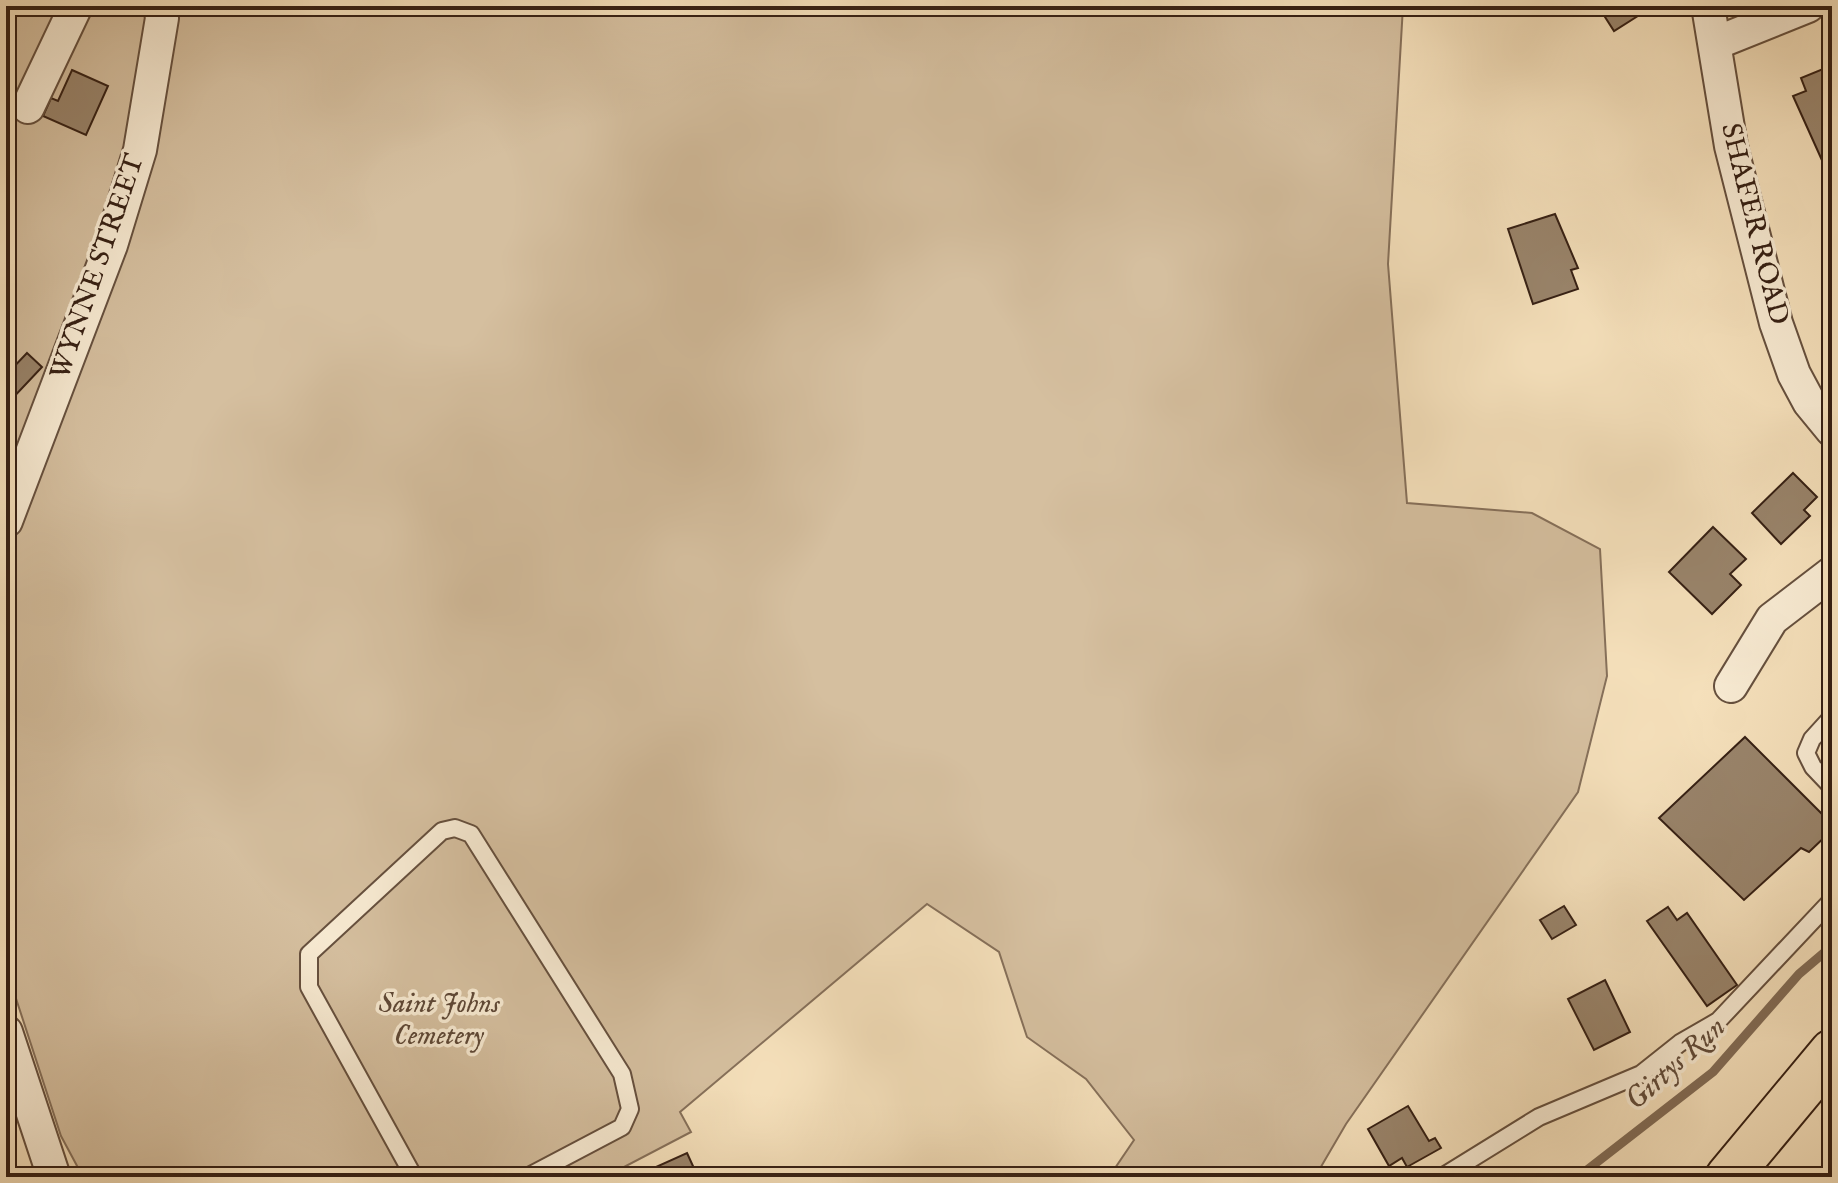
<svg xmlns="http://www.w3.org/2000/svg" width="1838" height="1183" font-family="'IM FELL English',serif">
<rect width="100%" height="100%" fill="#f5e0bb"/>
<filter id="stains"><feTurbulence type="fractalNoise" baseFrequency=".0025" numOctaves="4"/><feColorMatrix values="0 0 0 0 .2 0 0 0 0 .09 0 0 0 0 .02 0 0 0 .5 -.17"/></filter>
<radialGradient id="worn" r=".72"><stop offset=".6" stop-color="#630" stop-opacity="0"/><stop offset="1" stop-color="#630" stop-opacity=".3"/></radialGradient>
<path fill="#d5bf9f" stroke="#86705a" stroke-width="2" d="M 6,6 L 1403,6 L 1388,264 L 1407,503 L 1532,513 L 1600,549 L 1607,676 L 1578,792 L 1346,1124 L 1315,1177 L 1109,1177 L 1134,1140 L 1086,1079 L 1027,1037 L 999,952 L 927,904 L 680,1112 L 691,1132 L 605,1177 L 83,1177 L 61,1136 L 6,968 Z"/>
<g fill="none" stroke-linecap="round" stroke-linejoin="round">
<path stroke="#826c56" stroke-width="9" d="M 1578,1177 L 1713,1072 L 1799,974 L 1832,946"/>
</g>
<path fill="#99846b" stroke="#362014" stroke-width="2" d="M 1598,6 L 1636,6 L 1641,14 L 1614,31 Z
M 1823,69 L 1828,81 L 1832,79 L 1830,178 L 1793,96 L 1806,91 L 1801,78 Z
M 72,70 L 108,86 L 86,135 L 43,116 L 51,98 L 58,101 Z
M 1555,214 L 1578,268 L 1571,270 L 1578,289 L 1533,304 L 1508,229 Z
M 27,353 L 42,367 L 9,402 L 6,375 Z
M 1793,473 L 1817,497 L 1804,510 L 1810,516 L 1781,544 L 1752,513 Z
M 1713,527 L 1746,559 L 1730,574 L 1741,585 L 1712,614 L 1669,572 Z
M 1745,737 L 1832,824 L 1832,830 L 1809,852 L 1801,848 L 1744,900 L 1659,818 Z
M 1564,906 L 1576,925 L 1552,939 L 1540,920 Z
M 1668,907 L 1677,920 L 1687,913 L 1737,985 L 1707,1006 L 1647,921 Z
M 1605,980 L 1630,1032 L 1594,1050 L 1568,999 Z
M 1408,1106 L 1429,1141 L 1435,1138 L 1441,1148 L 1407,1167 L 1402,1158 L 1389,1166 L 1368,1129 Z
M 687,1153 L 698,1177 L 649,1177 L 647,1171 Z"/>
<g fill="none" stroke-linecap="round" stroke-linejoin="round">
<g stroke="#66503e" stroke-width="20">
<path id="lane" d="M 1832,717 L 1812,739 L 1806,753 L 1813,767 L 1832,787
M 414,1177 L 309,987 L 309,954 L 442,831 L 455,828 L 471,834 L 622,1074 L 630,1109 L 622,1127 L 527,1177
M 1442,1177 L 1539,1117 L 1641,1074 L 1680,1043 L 1718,1021 L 1832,900"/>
</g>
<g stroke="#66503e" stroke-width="36">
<path id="street" d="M 1708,6 L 1731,146 L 1776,323 L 1794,374 L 1809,402 L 1832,430
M 1716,43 L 1808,6
M 28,107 L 76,6
M 6,521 L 111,245 L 140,150 L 162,18 L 160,6
M 1731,686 L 1772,619 L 1832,573
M 6,1032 L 54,1177"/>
</g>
<g stroke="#362014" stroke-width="48">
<path id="primary" d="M 1728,1177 L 1832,1052"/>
</g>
<use href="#lane" stroke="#f8ebd3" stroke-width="16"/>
<use href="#street" stroke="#f8ebd3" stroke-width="32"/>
<use href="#primary" stroke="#f5e0bb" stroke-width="44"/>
</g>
<g text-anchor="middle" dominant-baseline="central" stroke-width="7" stroke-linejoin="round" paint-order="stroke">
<g font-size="28" fill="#362014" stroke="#f8ebd3">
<text transform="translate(1754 224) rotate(76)">SHAFER ROAD</text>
<text transform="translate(98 267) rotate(-71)">WYNNE STREET</text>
</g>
<g font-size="28" font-style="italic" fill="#5e4837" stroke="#f8ebd3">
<text x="439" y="1004">Saint Johns<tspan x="439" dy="32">Cemetery</tspan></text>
</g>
<g font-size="30" font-style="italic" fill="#624c3a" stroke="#f8ebd3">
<text transform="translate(1676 1064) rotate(-42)">Girtys Run</text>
</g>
</g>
<rect width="1838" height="1183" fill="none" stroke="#f5e0bb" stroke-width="32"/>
<rect x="8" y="8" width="1822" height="1167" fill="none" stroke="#362014" stroke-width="4"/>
<rect x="16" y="16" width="1806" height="1151" fill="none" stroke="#362014" stroke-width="2"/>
<rect width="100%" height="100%" filter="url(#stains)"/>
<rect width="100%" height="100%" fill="url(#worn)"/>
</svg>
